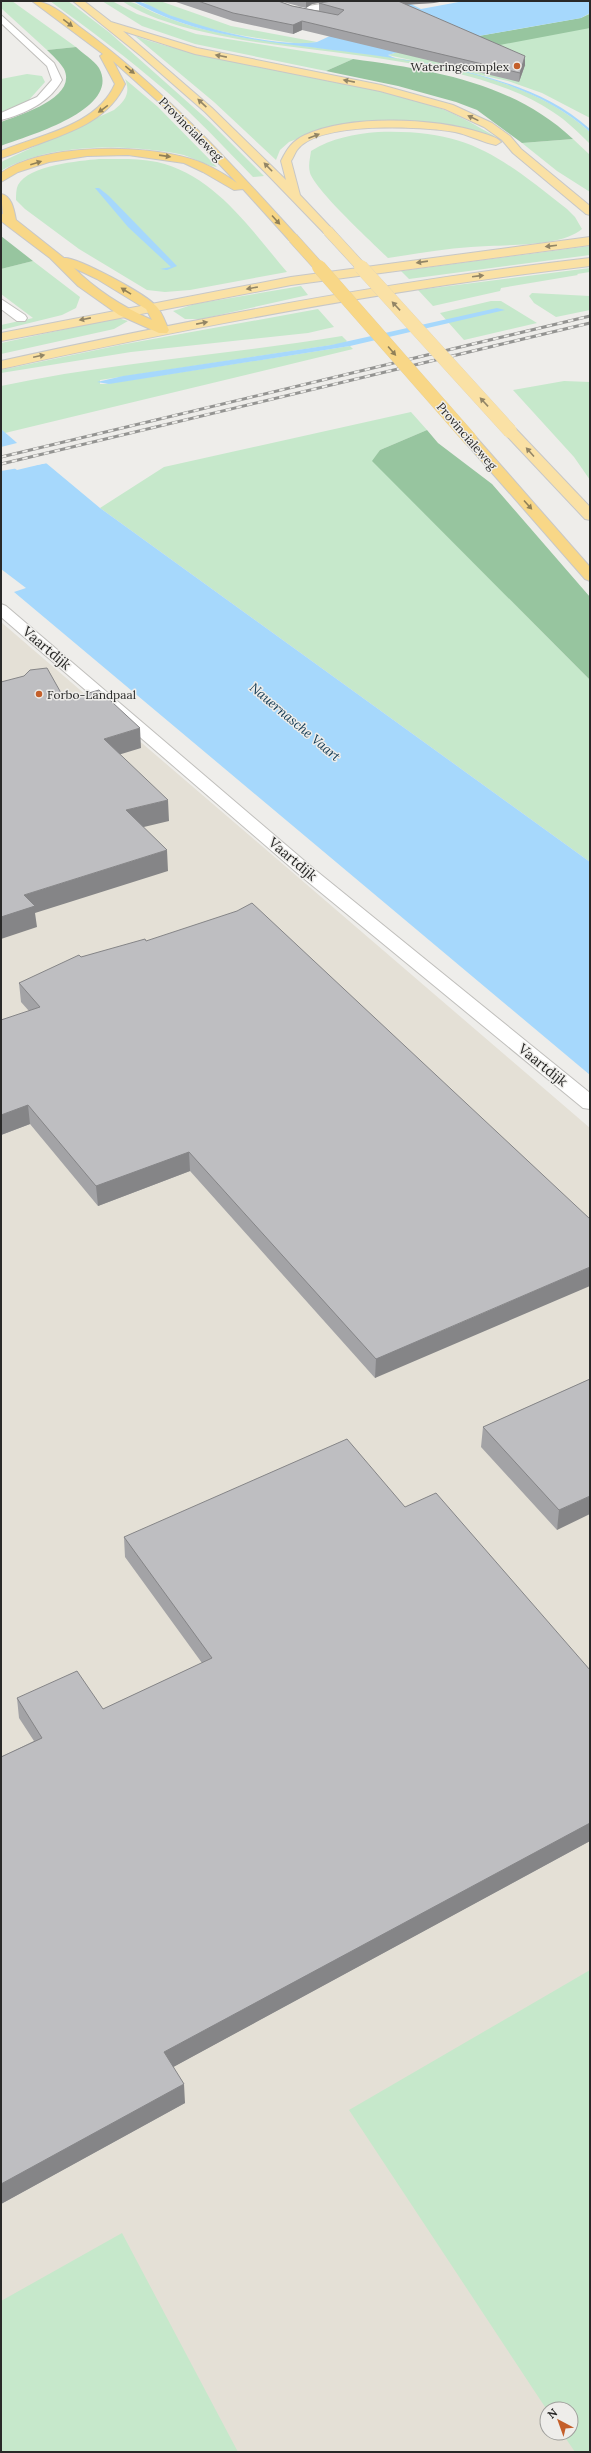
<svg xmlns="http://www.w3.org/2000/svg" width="591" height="2453" font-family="Lora,serif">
<rect width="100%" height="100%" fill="#eeedea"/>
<path fill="#e4e0d6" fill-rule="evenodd" d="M 1,622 L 590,1128 L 590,2452 L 1,2452 ZM 547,2409 L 571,2409 L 571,2433 L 547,2433 Z"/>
<path fill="#c6e8cb" d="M 1,1 L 12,1 L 76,47 L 47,50 L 1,8 Z
M 50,1 L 68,1 L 110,33 L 210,122 L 264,176 L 253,177 C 225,148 197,118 166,91 C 129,59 90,30 50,1 Z
M 102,1 L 112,1 L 137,14 L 196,34 L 353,59 L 326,71 L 195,44 L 142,26 Z
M 122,1 C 136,1 143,8 155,13 C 175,21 195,28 216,32 C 331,57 500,50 590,132 L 590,144 C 578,132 567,121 553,112 C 476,60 334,55 243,40 C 202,32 158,24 122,1 Z
M 141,1 L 160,1 L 231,26 L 317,42 L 302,44 C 248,37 188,30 141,1 Z
M 590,13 L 590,118 L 542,93 L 508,81 L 388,55 L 415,47 L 581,18 Z
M 135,36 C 233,70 339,73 436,107 C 457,114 477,126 496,137 L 448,125 L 328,127 L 289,142 L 280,150 L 276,160 L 214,102 Z
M 27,74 L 42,76 L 45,82 L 28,101 L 1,112 L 1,79 Z
M 125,79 L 158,107 L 217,167 C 206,166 191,156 179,154 C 126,144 48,143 1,171 L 1,163 L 3,161 L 114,110 C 125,101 131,93 125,79 Z
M 378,132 C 469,129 499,156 567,209 L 575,217 L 582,229 C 560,248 500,244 471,247 C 443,249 415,254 388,258 C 372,242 316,191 310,173 C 308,165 310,159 311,151 C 332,138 354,134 378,132 Z
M 573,139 L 590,155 L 590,192 L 557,171 L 522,143 Z
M 99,159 C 119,159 138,158 157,162 C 215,175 251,230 287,272 L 190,290 L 165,292 L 147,290 L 79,249 L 25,209 L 16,200 C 16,195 16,189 18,185 C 29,165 79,161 99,159 Z
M 590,246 L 590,255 L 409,279 L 401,271 Z
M 33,261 L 80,297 L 76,308 L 62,315 L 1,330 L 1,325 L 33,318 L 1,294 L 1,269 Z
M 590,268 L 590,272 L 577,274 L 578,275 L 501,288 L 500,291 L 433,306 L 418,290 Z
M 301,286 L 308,295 L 201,319 L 185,319 L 173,311 L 195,304 Z
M 532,293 L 590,296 L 590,310 L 556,317 L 534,303 L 529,296 Z
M 491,301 L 501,301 L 537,323 L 464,340 L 440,313 Z
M 318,309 L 334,327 L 308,333 L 131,352 L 1,373 L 1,370 L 120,345 Z
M 118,318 L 128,321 L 114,329 L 1,354 L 1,343 Z
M 342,336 L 347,341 L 345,343 L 100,380 L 100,384 L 105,384 L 350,346 L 353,349 L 5,433 L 1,429 L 1,386 C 113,362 228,355 342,336 Z
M 564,381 L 590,382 L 590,480 L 574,457 L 513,390 Z
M 411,412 L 427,430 L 380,450 L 373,461 L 590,680 L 590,862 L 100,508 L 164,467 Z
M 590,1970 L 590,2452 L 575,2452 L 562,2433 L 571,2433 L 571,2409 L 547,2410 L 349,2110 Z
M 122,2233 L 238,2452 L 1,2452 L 1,2301 Z"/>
<path fill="#97c59f" d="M 590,14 L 590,28 L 484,48 L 526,66 L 434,44 L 581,18 Z
M 76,47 C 82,53 94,60 99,68 C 122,110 27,136 1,146 L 1,122 C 19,115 78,98 64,69 C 60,62 53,56 47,50 Z
M 353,59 C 432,70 512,82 573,139 L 522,143 L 477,110 L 456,102 L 398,86 L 326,71 Z
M 1,236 L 33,261 L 1,269 Z
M 427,430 L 438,443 L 492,484 L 590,597 L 590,680 L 372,461 L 380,450 Z"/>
<path fill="#a6d8fc" d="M 133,1 C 147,1 161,13 175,17 C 212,30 278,48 317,42 L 405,1 L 421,9 L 464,1 L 590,1 L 590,13 L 581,18 L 415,47 L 388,55 C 400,62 422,61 436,65 C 492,77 546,90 590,129 L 590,132 C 512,61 372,57 271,42 C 223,35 175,26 133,1 Z
M 95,188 L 99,188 L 109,196 L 177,266 L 167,270 L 160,269 L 171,267 L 128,227 Z
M 497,308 L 505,310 L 350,346 L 109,384 L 97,382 L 123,376 L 331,345 Z
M 1,429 L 16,442 L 17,443 L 1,447 Z
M 1,458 L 17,470 L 46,463 L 100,508 L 590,862 L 590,1075 L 14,592 L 26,588 L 1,569 Z"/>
<path fill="#eeedea" d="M 1,456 L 18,468 L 45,461 L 48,463 L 1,471 Z"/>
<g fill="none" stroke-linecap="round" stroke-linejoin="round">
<g stroke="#c0bfbc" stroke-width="2">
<path id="minor" d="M 341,1 L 364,1 L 359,4 L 295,14 L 290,11 L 295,8 Z
M 1,15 L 54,63 L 62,80 C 50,102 25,114 1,120 L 1,113 L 37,97 L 52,80 L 47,66 L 1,23 Z
M 1,299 L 25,315 L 27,318 L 25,321 L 17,321 L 1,309 Z
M 1,604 L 6,606 L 314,869 L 590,1093 L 590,1109 L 583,1108 L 302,877 L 1,617 Z"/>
</g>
<g stroke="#c7c7c7" stroke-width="2">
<path id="primary" d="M 73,1 L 84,1 L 111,22 L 197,48 L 381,85 L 453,105 L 492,123 L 510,136 L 521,149 L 590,206 L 590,215 L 586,214 L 513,153 L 502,140 L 484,127 L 445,109 L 380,91 L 195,54 L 123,31 L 212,108 L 286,180 L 281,161 C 287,149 292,141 305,135 C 350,114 436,118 482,133 C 488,135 497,137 501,142 L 496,145 C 482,142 469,135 455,132 C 423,126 318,121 297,150 C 295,153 293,158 291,161 L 300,195 L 334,231 L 328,234 L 324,233 L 265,172 L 205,112 L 141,56 Z
M 590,237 L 590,245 L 291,285 L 1,341 L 1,333 L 291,277 Z
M 590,258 L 590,266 C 391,289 196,326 1,369 L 1,361 C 196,318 391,281 590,258 Z
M 510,427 L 515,428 L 590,507 L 590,520 L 585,519 L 505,434 L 503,431 Z"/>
</g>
<g stroke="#c7c7c7" stroke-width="2">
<path id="trunk" d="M 32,1 C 51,1 67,17 81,28 C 163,88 229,161 297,236 L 297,240 L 289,240 L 243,189 L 234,190 L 203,172 L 184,163 L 128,155 L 87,156 L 49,162 L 18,172 L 1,182 L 1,173 C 43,143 144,144 191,159 C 208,164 223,173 237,183 L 171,113 L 113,61 L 125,84 C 109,120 71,132 36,145 C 24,149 13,155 1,158 L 1,151 C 39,135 97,126 115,84 L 100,56 L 103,54 Z
M 1,194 C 12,196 14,210 16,220 L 64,258 C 76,256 148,295 156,306 C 162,312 165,322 169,330 L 167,333 L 159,333 L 119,315 L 78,286 L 50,258 L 1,221 L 1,214 L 3,214 ZM 74,268 L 97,279 L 146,309 L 152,320 C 123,307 96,290 74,268 Z
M 470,435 L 475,436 L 590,567 L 590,581 L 585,579 L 465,442 L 463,439 Z"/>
</g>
<use href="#minor" fill="#fff" fill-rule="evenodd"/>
<use href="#primary" fill="#fae1a5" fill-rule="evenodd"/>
<use href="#trunk" fill="#f8d787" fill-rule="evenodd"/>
<g stroke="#949492" stroke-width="3">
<path id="rail" d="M 1,457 L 590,316
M 1,464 L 590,323"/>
</g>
<use href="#rail" stroke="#eeedea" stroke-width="2" stroke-dasharray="5.5" stroke-linecap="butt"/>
<g stroke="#c7c7c7" stroke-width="11" stroke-linecap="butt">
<path id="primary-bridge-far1" d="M 328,231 L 362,268"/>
</g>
<g stroke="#c7c7c7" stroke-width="14" stroke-linecap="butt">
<path id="primary-bridge" d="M 361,267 L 510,431"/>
</g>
<g stroke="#c7c7c7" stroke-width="11" stroke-linecap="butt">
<path id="trunk-bridge-far1" d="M 293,238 L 320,268"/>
</g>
<g stroke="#c7c7c7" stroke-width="14" stroke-linecap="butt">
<path id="trunk-bridge" d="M 319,267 L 470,439"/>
</g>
<use href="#primary-bridge-far1" stroke="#fae1a5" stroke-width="10"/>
<use href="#primary-bridge" stroke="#fae1a5" stroke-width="14"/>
<use href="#trunk-bridge-far1" stroke="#f8d787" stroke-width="10"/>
<use href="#trunk-bridge" stroke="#f8d787" stroke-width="14"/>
</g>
<path fill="#a3a3a6" d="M 173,1 L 329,1 L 312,4 L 306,8 L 279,1 L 292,6 L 319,11 L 319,3 L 434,3 L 406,4 L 525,65 L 519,82 L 302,30 L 293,34 L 233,21 Z
M 146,941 L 590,1219 L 375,1378 L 190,1171 L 98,1206 L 30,1124 L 1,1135 L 29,1011 L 21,1002 L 19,983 L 81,957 Z
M 590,1379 L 557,1530 L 481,1447 L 483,1427 Z
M 405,1507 L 590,1670 L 590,1841 L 173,2067 L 185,2103 L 1,2204 L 1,1757 L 34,1741 L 19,1718 L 17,1698 L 103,1709 L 202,1663 L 125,1557 L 124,1537 Z"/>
<path fill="#858587" d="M 306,1 L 329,1 L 312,4 L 306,8 Z
M 389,1 L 445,1 L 434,3 L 389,6 Z
M 302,21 L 302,30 L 293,34 L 293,25 Z
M 525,56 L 525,65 L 519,82 L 520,73 Z
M 140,728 L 141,748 L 105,759 L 104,739 Z
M 168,800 L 169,821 L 127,831 L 126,810 Z
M 167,850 L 168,871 L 35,913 L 37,927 L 1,939 L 1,917 L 24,895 Z
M 28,1105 L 30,1124 L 1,1135 L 1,1115 Z
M 189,1152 L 190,1171 L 98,1206 L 96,1186 Z
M 590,1267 L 590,1286 L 375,1378 L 376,1359 Z
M 590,1496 L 590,1514 L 557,1530 L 559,1510 Z
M 590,1823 L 590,1841 L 166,2071 L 164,2052 Z
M 184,2084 L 185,2103 L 1,2204 L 1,2184 Z"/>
<path fill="#bebec1" stroke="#858587" d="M 198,1 L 278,1 L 292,6 L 338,15 L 344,10 L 319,3 L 332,1 L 398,1 L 525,56 L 520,73 L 302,21 L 293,25 L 233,13 Z
M 47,668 L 65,700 L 99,690 L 140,728 L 104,739 L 168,800 L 126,810 L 167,850 L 24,895 L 35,906 L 1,917 L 1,682 L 24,676 L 30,670 Z
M 252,903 L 590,1219 L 590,1267 L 376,1359 L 189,1152 L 96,1186 L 28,1105 L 1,1115 L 1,1020 L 40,1007 L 19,983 L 79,955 L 81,957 L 145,939 L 146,941 L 237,911 Z
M 590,1379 L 590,1496 L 559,1510 L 483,1427 Z
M 347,1439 L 405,1507 L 436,1493 L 590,1670 L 590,1823 L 164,2052 L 184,2084 L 1,2184 L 1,1757 L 42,1738 L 17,1698 L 77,1671 L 103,1709 L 212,1658 L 124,1537 Z"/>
<defs><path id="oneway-solid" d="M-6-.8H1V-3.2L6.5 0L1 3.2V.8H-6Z"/></defs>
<g fill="#908058">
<use href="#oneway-solid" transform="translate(68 23) rotate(37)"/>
<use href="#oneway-solid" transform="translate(130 70) rotate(39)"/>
<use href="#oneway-solid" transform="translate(103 109) rotate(144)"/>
<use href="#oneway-solid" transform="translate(165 156) rotate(8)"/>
<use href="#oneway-solid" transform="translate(36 163) rotate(-17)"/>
<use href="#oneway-solid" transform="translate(276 220) rotate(48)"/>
<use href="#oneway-solid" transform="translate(126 291) rotate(-148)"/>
<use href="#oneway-solid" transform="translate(392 351) rotate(49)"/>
<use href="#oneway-solid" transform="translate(528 505) rotate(48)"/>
</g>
<g fill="#928566">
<use href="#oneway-solid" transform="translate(221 56) rotate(-169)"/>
<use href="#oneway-solid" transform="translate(349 81) rotate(-169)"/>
<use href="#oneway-solid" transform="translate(202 103) rotate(-137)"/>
<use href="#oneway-solid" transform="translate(473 118) rotate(-154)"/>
<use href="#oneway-solid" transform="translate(314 136) rotate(-21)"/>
<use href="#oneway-solid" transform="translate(268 167) rotate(-134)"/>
<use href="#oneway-solid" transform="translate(551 246) rotate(173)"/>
<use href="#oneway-solid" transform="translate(422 262) rotate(172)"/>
<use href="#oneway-solid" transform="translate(478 276) rotate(-7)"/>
<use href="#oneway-solid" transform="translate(252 288) rotate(170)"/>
<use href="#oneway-solid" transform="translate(396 306) rotate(-133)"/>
<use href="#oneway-solid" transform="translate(85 319) rotate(169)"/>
<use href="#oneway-solid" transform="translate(202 323) rotate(-11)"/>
<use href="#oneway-solid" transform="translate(39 356) rotate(-12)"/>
<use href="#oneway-solid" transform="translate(484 402) rotate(-133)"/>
<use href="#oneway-solid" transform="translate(530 452) rotate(-132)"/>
</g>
<g fill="#c45f2a" stroke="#eeedea" stroke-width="1.5">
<circle cx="517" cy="66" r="4"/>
<circle cx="39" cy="694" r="4"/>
</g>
<g text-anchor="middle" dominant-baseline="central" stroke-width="3" stroke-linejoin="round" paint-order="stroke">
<g font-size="12" fill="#292928" stroke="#eeedea" text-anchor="end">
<text x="509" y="66">Wateringcomplex</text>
<text x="47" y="694" text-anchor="start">Forbo-Landpaal</text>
</g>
<g font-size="12" fill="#292928" stroke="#eeedea">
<text transform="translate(191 129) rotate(45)">Provincialeweg</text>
<text transform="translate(467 436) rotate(49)">Provincialeweg</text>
</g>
<g font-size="13" font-style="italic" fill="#113851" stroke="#eeedea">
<text transform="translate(295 722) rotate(40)">Nauernasche Vaart</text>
</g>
<g font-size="14" fill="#292928" stroke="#eeedea">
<text transform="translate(47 648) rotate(40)">Vaartdijk</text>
<text transform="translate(293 859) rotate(40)">Vaartdijk</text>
<text transform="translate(543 1065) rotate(39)">Vaartdijk</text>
</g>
</g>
<rect width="591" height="2453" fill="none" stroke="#292928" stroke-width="4"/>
<g transform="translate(559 2421) rotate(319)"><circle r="19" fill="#eeedea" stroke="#9f9f9c"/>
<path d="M0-3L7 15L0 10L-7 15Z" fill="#c45f2a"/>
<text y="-6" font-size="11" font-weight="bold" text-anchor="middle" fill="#292928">N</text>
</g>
</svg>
